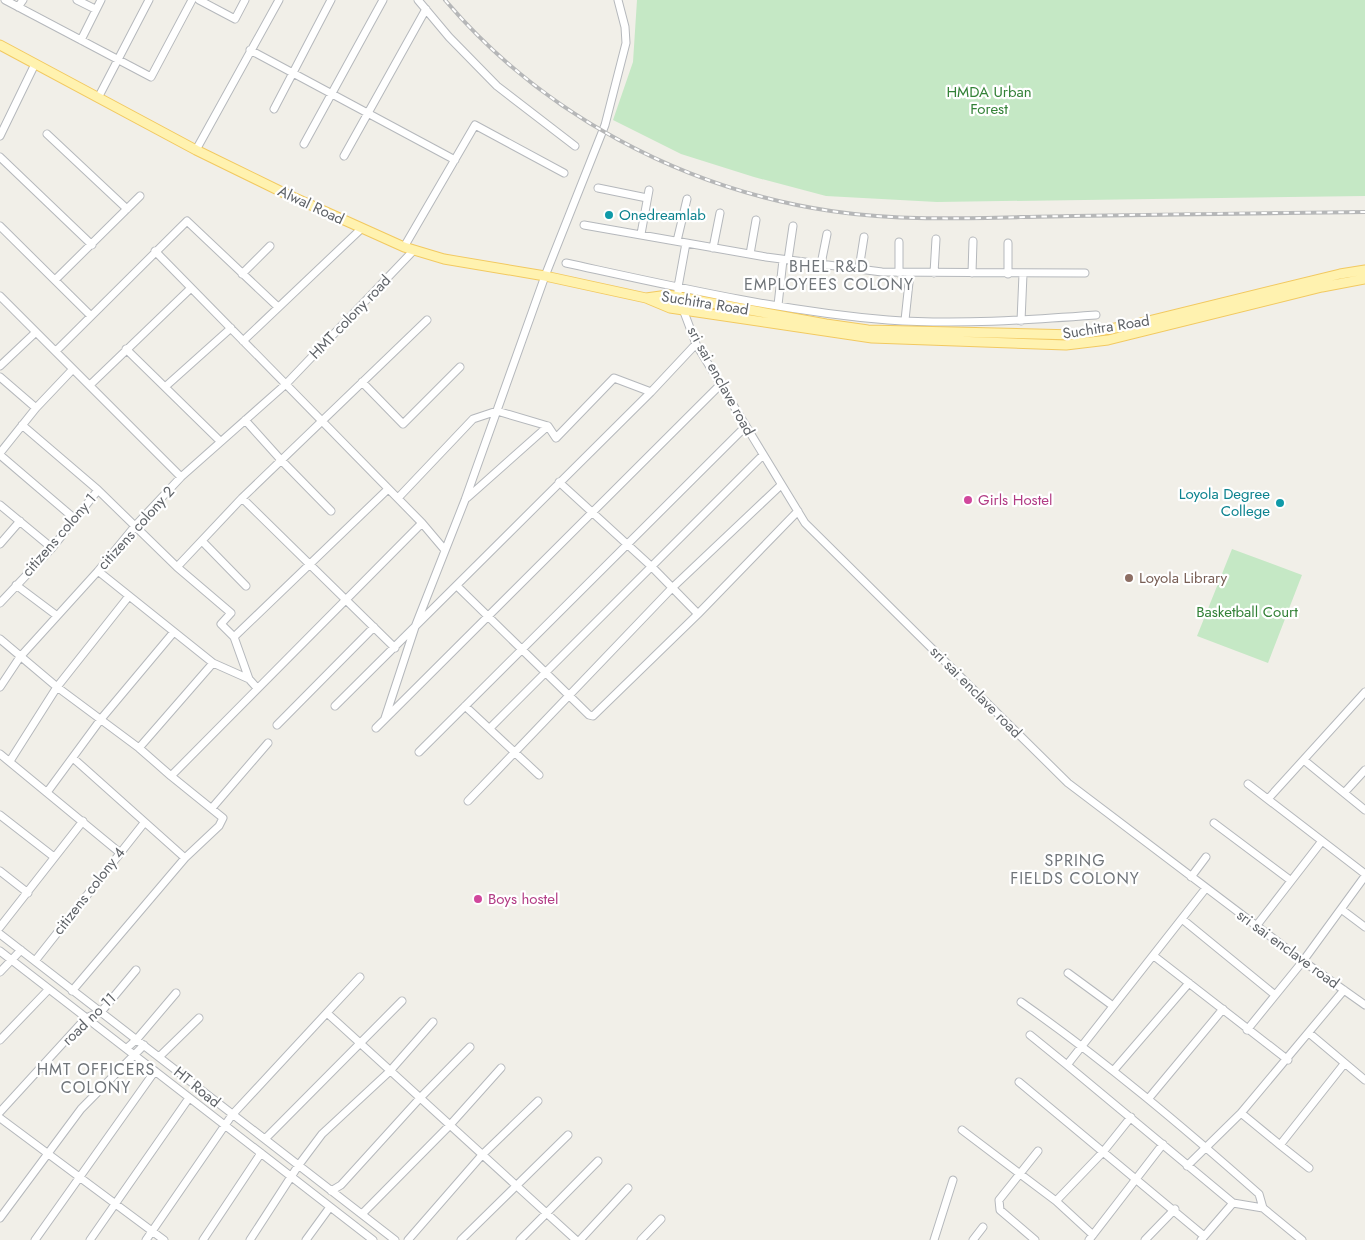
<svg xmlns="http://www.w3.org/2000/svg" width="1365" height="1240" font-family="Jost,sans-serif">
<rect width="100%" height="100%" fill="#f1efe8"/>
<path fill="#c5e8c5" d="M 637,0 L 1365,0 L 1365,196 L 937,202 L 826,196 L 754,177 L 681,154 L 613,120 L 633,62 Z
M 1232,549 L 1302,575 L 1268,663 L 1197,636 Z"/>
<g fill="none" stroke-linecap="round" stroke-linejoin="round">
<g stroke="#b5b8bc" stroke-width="9">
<path id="minor" d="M 5,0 L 151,77 L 192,0
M 77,0 L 95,9
M 199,0 L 235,19 L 245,0
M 418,0 L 449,37 L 497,86 L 575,146
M 18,7 L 23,0
M 81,40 L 101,0
M 250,50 L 455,160
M 98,98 L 149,0
M 274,109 L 331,0
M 47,134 L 127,209
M 0,136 L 35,64
M 304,144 L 383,0
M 196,150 L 279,0
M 344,156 L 426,9
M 0,157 L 92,245
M 598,188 L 647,198
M 584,225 L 766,257 L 882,272 L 1085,273
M 0,226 L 91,316
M 641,234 L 649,190
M 677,241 L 687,199
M 899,242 L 899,273
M 686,243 L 678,287 L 678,296 L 696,344 L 805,523 L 1068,783 L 1303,961 L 1365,1005
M 404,247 L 475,125 L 564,173
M 713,248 L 720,213
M 155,251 L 422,523 L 444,549
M 750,254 L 756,220
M 788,260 L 793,226
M 566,263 C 672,286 779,311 888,320 C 957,325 1027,320 1096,315
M 821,264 L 827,234
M 859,269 L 864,237
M 934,273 L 936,239
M 972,273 L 973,241
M 242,274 L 270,246
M 1008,274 L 1008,243
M 55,280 L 140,196
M 0,296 L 73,369 L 36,408 L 0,453
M 778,305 L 783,260
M 905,320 L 910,273
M 1021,321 L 1023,274
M 243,341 L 361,229
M 126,349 L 220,441
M 56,351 L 187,221 L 278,307
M 0,366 L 36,332
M 73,369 L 181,477
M 0,377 L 36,408
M 362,382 L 403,424 L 460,367
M 90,385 L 191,288
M 165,387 L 231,328
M 245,420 L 281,460 L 331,511
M 22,425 L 98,490 L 177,567 L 231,613 L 221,624 L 234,637 L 249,679 L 257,688
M 0,455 L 75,519
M 559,482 L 652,567 L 698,614
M 242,498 L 395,648
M 398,498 L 473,419 L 497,411 L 548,426 L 556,438 L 614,378 L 651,392
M 467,498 L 548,426
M 0,505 L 52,548
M 202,541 L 246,586
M 0,544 L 20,521
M 177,567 L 242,498 L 427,320
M 98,571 L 213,663 L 249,679
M 16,585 L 56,615
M 457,586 L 589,715 L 593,716 L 698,614 L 798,511
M 0,603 L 52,548 L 98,490
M 234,637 L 387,490
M 0,639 L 57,687 L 139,748 L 171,776 L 223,818 L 219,826 L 185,858 L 72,991
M 0,687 L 20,657 L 98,571 L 135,526 L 181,477 L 286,384 L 414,250
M 335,706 L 651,392 L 696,344
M 465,706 L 539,775
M 385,718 L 415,627 L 465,500 L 545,276 L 605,125 L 626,43 L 625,27 L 618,0
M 277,725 L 374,627
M 376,728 L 721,384
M 490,728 L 763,455
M 139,748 L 213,663
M 419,752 L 746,426
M 0,754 L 119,852
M 73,758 L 185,858
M 10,761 L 57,687 L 129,596
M 1305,761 L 1365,810
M 171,776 L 422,523
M 1248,784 L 1365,874
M 48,791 L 101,719 L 173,633
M 1344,793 L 1365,770
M 1268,799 L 1365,692
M 468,801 L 672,588 L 781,485
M 212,808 L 268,743
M 0,815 L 54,857
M 1214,823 L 1290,880
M 0,871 L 28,893
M 1191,877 L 1206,857
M 1206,888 L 1067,1065 L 1233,1203 L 1263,1208 L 1302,1240
M 1341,909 L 1365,927
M 1182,919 L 1275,995
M 1257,925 L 1322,841
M 0,927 L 83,821
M 0,934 L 395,1240
M 0,951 L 373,1240
M 1154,956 L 1288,1060
M 35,961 L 144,823
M 0,972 L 21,950
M 1068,973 L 1113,1006
M 1021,1002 C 1105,1061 1182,1126 1259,1194 L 1263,1208
M 327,1013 L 576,1240
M 1247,1030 L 1303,961 L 1365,876
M 1309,1033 L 1365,1080
M 1030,1035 L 1067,1065
M 0,1040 L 49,989
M 127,1048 L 137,1039 L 176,993
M 159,1057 L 199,1018
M 1114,1070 L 1189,983
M 1019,1082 L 1204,1236
M 1149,1098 L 1223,1009
M 0,1112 L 86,1018 L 101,1012 L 136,970
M 1241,1113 L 1280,1145 L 1344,1064
M 0,1118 L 164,1240
M 962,1130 L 1056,1201 L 1093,1235
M 265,1139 L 402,1001
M 1280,1145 L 1309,1168
M 1187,1166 L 1241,1113 L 1344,990
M 331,1191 L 341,1185 L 420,1098 L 470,1047
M 1056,1201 L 1103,1152 L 1131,1117
M 362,1214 L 450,1125 L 501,1068
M 0,1218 L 81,1109 L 144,1045
M 35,1240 L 155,1071
M 90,1240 L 189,1098
M 146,1240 L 232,1115 L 360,977
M 203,1240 L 261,1153
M 250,1240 L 298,1166 L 322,1134 L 390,1071 L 433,1022
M 306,1240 L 330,1207
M 408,1240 L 482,1155 L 538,1101
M 461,1240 L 568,1135
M 520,1240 L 598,1161
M 580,1240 L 628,1188
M 641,1240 L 661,1219
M 934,1240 L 953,1180
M 973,1240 L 983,1227
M 1035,1240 L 1000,1210 L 999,1200 L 1038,1151
M 1089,1240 L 1163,1144
M 1145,1240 L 1175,1209
M 1201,1240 L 1233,1203"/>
</g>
<g stroke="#f2c960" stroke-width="11">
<path id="major" d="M 0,45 L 196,150 L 284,193 L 404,247 L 444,259 L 545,276 L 646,298 L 670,308 L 872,338 L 1066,345 L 1108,340 L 1322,287 L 1365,279
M 646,298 L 668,295 L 826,324 L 868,330 L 1076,335 L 1132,325 L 1340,274 L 1365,270"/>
</g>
<use href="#minor" stroke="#fff" stroke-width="7"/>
<use href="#major" stroke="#fff2af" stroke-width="9"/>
<g stroke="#b6b7b8" stroke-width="4">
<path id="rail" d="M 445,0 C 542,114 683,189 831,211 C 911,223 993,217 1073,216 C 1171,214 1268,213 1365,212"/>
</g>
<use href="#rail" stroke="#fff" stroke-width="2" stroke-dasharray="5.5" stroke-linecap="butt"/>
</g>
<g fill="#0f9aa8" stroke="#fff" stroke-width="2">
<circle cx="609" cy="215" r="5"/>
<circle cx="1280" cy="503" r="5"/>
</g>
<g fill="#d1479c" stroke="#fff" stroke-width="2">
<circle cx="968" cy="500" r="5"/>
<circle cx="478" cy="899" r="5"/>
</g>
<circle fill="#8d6e63" stroke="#fff" stroke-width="2" cx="1129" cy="578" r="5"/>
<g text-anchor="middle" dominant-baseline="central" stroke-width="4.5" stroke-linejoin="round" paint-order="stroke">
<g font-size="15" fill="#348238" stroke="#fff">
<text x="989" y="92">HMDA Urban<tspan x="989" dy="17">Forest</tspan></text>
<text x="1247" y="612">Basketball Court</text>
</g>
<g font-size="15" fill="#5f6368" stroke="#fff">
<text transform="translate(311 205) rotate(25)">Alwal Road</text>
<text transform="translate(705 303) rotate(9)">Suchitra Road</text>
<text transform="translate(350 317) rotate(-46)">HMT colony road</text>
<text transform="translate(1106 327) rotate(-9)">Suchitra Road</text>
<text transform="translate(721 381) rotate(61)">sri sai enclave road</text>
<text transform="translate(136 528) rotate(-48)">citizens colony 2</text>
<text transform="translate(59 535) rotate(-49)">citizens colony 1</text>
<text transform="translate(976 692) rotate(45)">sri sai enclave road</text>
<text transform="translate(89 891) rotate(-52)">citizens colony 4</text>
<text transform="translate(1288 949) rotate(36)">sri sai enclave road</text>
<text transform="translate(89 1019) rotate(-44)">road no 11</text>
<text transform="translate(197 1087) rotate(39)">HT Road</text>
</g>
<g font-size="15" fill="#0d838f" stroke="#fff" text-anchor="start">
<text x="619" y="215">Onedreamlab</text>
<text x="1270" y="494" text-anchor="end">Loyola Degree<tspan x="1270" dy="17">College</tspan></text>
</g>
<g font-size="15" fill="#b23c85" stroke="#fff" text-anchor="start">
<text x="978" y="500">Girls Hostel</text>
<text x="488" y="899">Boys hostel</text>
</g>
<g font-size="15" fill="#785e54" stroke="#fff" text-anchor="start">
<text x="1139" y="578">Loyola Library</text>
</g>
<g font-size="16" letter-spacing="1" fill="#70757a" stroke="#fff">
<text x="829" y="266">BHEL R&amp;D<tspan x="829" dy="18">EMPLOYEES COLONY</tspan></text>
<text x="1075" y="860">SPRING<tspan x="1075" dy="18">FIELDS COLONY</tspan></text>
<text x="96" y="1069">HMT OFFICERS<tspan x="96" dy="18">COLONY</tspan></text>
</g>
</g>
</svg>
